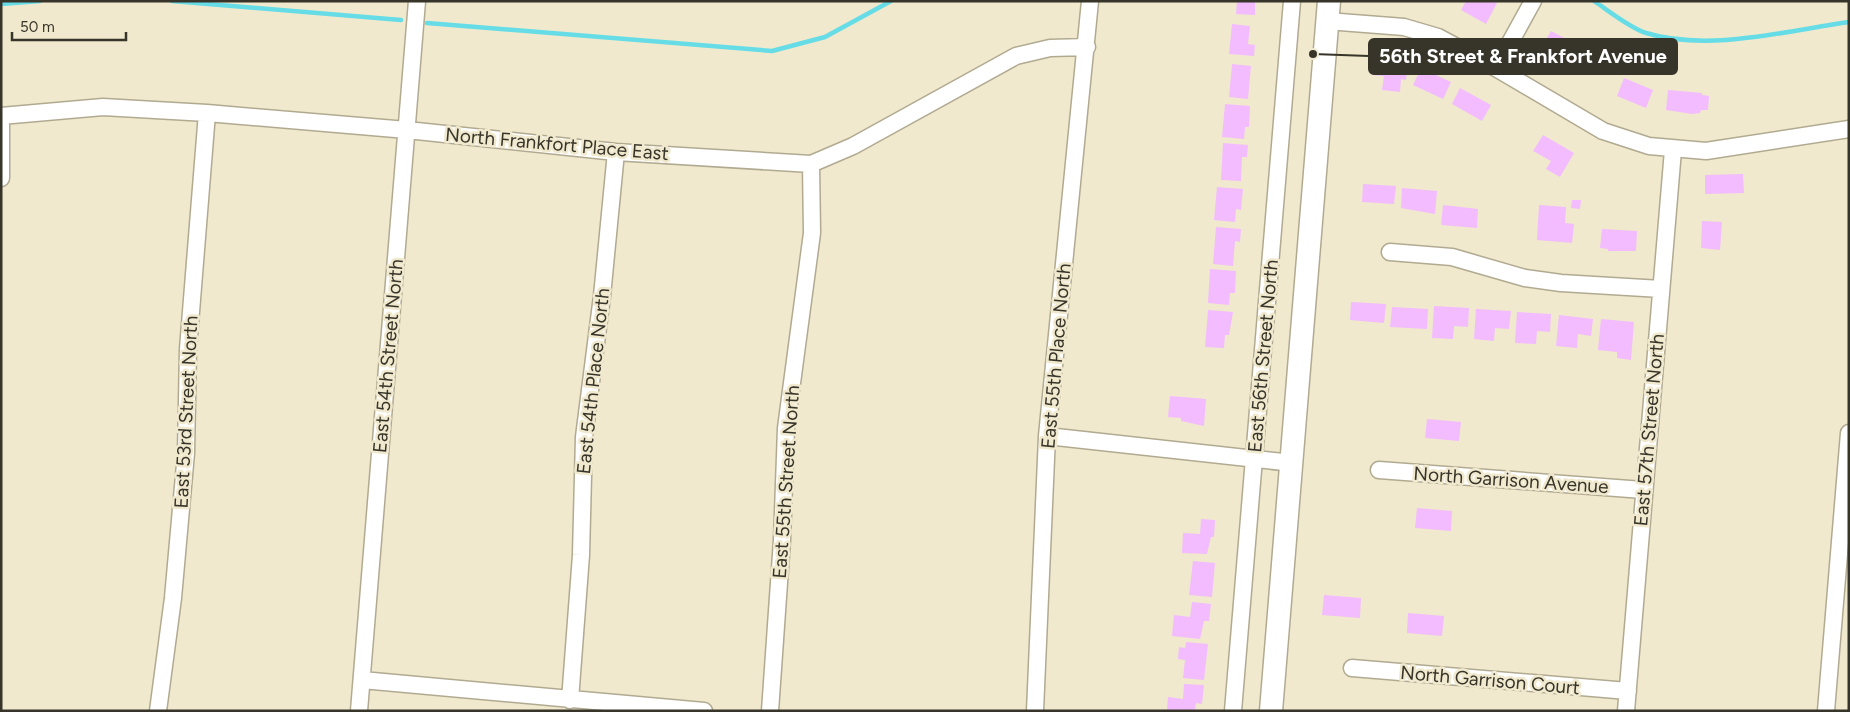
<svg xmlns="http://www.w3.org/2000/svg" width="1850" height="712" font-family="Figtree,sans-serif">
<rect width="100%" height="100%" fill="#f0e9ce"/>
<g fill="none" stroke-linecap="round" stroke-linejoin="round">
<path stroke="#66dce6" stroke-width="4.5" d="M 172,1 L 401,20
M 1594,1 C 1609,11 1630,28 1646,33 C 1708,52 1786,31 1849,22
M 1,4 L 40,1
M 427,23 L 772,51 L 825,37 L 891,1"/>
</g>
<path fill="#f2bcfe" d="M 1237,1 L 1255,1 L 1255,15 L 1236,14 Z
M 1466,1 L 1493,1 L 1497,3 L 1486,24 L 1461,10 Z
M 1232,24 L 1250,26 L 1248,44 L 1255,45 L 1254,56 L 1229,54 Z
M 1551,31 L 1576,44 L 1565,65 L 1538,53 Z
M 1386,55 L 1402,57 L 1401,61 L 1408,62 L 1406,80 L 1401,79 L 1400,92 L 1382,90 L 1384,76 L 1372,75 L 1373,58 L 1386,59 Z
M 1232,64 L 1251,66 L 1248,99 L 1229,97 Z
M 1421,68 L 1451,82 L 1443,99 L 1413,85 Z
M 1624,78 L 1653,90 L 1646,108 L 1617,96 Z
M 1460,88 L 1491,105 L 1482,121 L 1452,104 Z
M 1668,90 L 1702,93 L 1702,95 L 1709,96 L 1708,110 L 1701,110 L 1700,113 L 1692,114 L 1666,110 Z
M 1225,104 L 1250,106 L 1249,127 L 1245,127 L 1244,139 L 1222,137 Z
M 1543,135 L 1574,153 L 1560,177 L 1546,169 L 1551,161 L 1533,151 Z
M 1223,143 L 1248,145 L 1247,157 L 1242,157 L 1241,181 L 1221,180 Z
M 1743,174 L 1744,193 L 1705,194 L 1705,175 Z
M 1363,184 L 1396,186 L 1394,204 L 1362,202 Z
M 1217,187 L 1243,189 L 1241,210 L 1236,209 L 1235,222 L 1214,220 Z
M 1402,188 L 1437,191 L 1435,214 L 1401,208 Z
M 1572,200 L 1581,200 L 1580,209 L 1571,208 Z
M 1443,205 L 1478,209 L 1477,228 L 1441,225 Z
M 1539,205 L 1566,207 L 1565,223 L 1574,224 L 1572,243 L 1537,240 Z
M 1702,221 L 1722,222 L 1720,250 L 1701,248 Z
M 1216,227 L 1241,229 L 1240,242 L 1235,241 L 1233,266 L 1213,264 Z
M 1602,229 L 1637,231 L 1636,251 L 1608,251 L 1608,249 L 1600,248 Z
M 1210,269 L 1236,271 L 1235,293 L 1230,293 L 1229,305 L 1208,303 Z
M 1351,302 L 1386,304 L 1384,323 L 1350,320 Z
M 1434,306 L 1469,308 L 1468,327 L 1454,326 L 1453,339 L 1432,338 Z
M 1392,307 L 1428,309 L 1427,329 L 1390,327 Z
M 1476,309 L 1511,311 L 1509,329 L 1495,328 L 1494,341 L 1474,339 Z
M 1208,310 L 1233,312 L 1229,335 L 1225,335 L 1224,348 L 1205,347 Z
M 1517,312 L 1551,314 L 1550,332 L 1537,331 L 1536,344 L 1515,343 Z
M 1559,315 L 1593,319 L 1591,336 L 1578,334 L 1577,348 L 1556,346 Z
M 1601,319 L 1634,322 L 1631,360 L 1617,358 L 1617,352 L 1598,350 Z
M 1170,396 L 1206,399 L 1204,426 L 1181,421 L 1181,418 L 1168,417 Z
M 1427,419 L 1461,422 L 1459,441 L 1425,438 Z
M 1417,508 L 1452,511 L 1451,531 L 1415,528 Z
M 1201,519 L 1215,520 L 1214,537 L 1211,537 L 1207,554 L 1182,553 L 1183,533 L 1200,534 Z
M 1193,561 L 1215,563 L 1212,597 L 1189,595 Z
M 1324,595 L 1361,598 L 1360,618 L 1322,615 Z
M 1192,602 L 1211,604 L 1209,621 L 1204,621 L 1200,639 L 1172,636 L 1174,615 L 1190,617 Z
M 1408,613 L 1444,616 L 1442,636 L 1407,633 Z
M 1186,642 L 1208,644 L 1204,680 L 1183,678 L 1185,660 L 1178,659 L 1179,647 L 1185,648 Z
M 1184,684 L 1204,685 L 1202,704 L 1196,703 L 1195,711 L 1167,711 L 1168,697 L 1183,699 Z"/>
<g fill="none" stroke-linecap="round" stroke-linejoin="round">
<g stroke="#b1aa91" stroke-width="19">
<path id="street" d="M 1327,21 L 1404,27 L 1438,37 L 1496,68 L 1603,131 L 1649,146 L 1706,151 L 1849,129
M 1496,68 L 1533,1
M 1,116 L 103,107 L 207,113 L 407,130 L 616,152 L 811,164 L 853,146 L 1016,56 L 1050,48 L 1087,47
M 1,178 L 1,116
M 1390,252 L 1452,257 L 1525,278 L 1561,283 L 1661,289
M 1047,436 L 1292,463
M 1379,470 L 1643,490
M 1352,668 L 1628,691
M 362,680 L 704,711
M 570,700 L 581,555 L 584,437 L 602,296 L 616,152
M 158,711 L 173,598 L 186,453 L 188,349 L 207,113
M 359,711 L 417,1
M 770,711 L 782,540 L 786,428 L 812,233 L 811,164
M 1035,711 L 1047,436 L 1090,1
M 1233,711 L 1292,1
M 1626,711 L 1673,150
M 1826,711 L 1849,433"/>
</g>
<g stroke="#b1aa91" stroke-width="25">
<path id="secondary" d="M 1271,711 L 1329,1"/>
</g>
<use href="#street" stroke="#fff" stroke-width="16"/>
<use href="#secondary" stroke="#fff" stroke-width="22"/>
</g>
<g text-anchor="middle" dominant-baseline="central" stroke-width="5" stroke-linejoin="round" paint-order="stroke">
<g font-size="19" fill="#37342a" stroke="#f0e9ce">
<text transform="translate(557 144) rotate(5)">North Frankfort Place East</text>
<text transform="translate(388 356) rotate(-85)">East 54th Street North</text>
<text transform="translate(1056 356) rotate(-85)">East 55th Place North</text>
<text transform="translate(1263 356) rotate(-85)">East 56th Street North</text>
<text transform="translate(593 381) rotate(-84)">East 54th Place North</text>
<text transform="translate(186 412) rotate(-87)">East 53rd Street North</text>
<text transform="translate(1649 430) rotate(-85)">East 57th Street North</text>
<text transform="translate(1511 480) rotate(4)">North Garrison Avenue</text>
<text transform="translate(786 482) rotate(-86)">East 55th Street North</text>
<text transform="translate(1490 680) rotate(5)">North Garrison Court</text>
</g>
</g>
<path fill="none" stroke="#37342a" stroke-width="2" d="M1313 54L1369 56"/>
<circle fill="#37342a" stroke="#f0e9ce" stroke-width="2" cx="1313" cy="54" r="5"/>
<rect fill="#37342a" stroke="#37342a" stroke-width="2" x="1369" y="39" width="308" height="35" rx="5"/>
<g font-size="20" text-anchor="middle" font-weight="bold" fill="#fff">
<text x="1523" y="63">56th Street &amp; Frankfort Avenue</text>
</g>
<rect width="1850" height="712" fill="none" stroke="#37342a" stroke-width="5"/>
<path d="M12 32v8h114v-8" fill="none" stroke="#37342a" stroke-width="2.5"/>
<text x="20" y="32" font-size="15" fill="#37342a" stroke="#f0e9ce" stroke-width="4" paint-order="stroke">50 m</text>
</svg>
